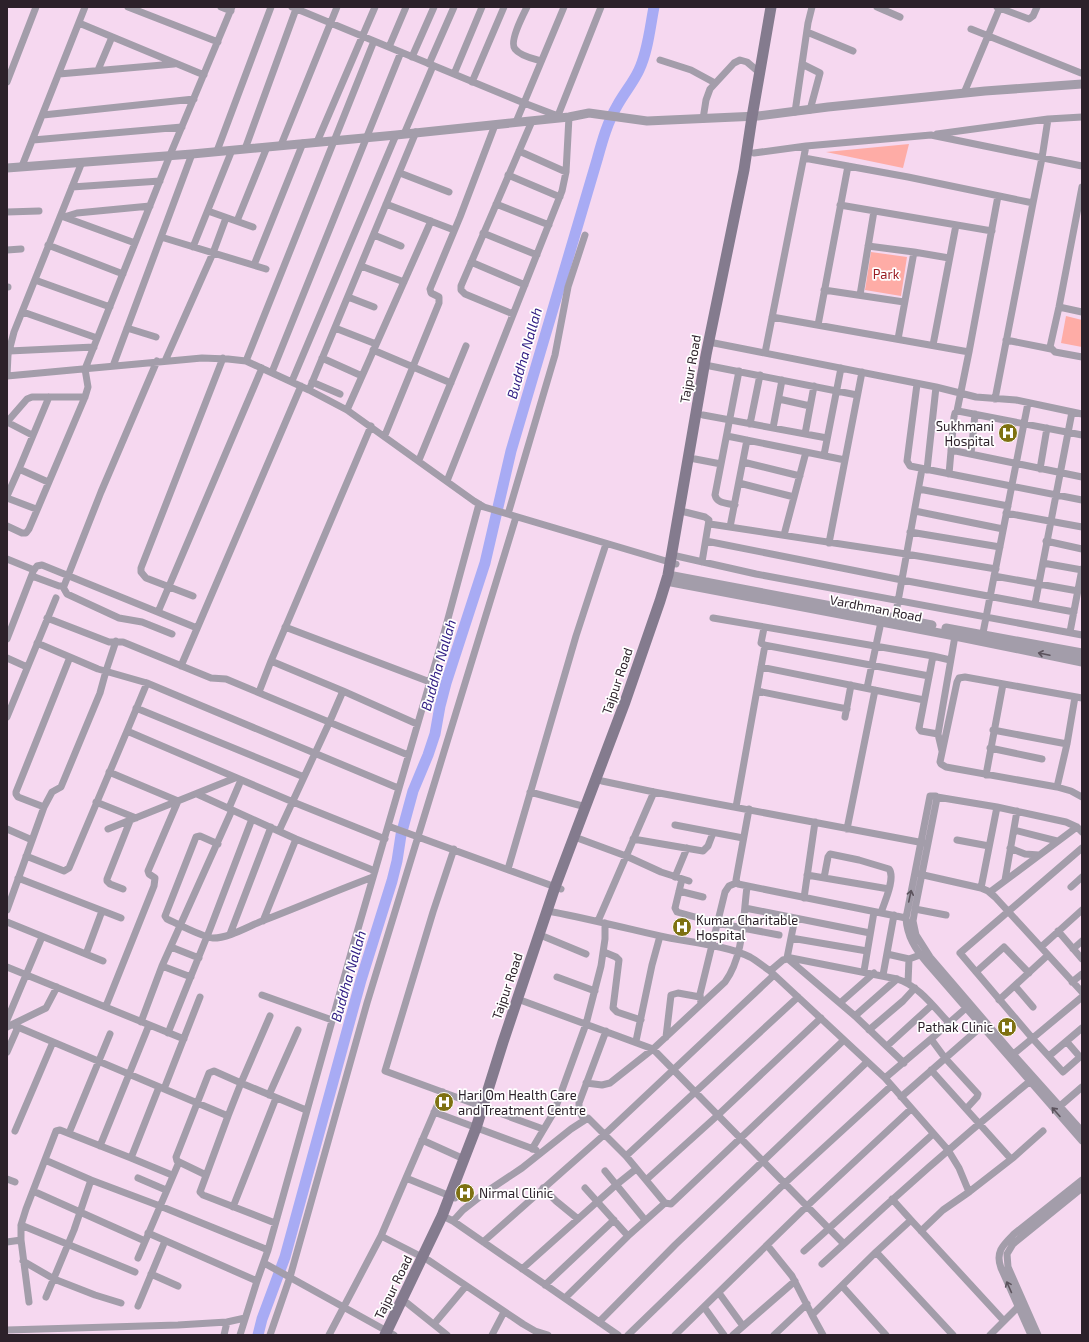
<svg xmlns="http://www.w3.org/2000/svg" width="1089" height="1342" font-family="'Exo 2',sans-serif">
<rect width="100%" height="100%" fill="#f6d8f0"/>
<path fill="#feaca6" d="M 909,144 L 903,168 L 826,152 Z
M 871,252 L 907,257 L 901,296 L 865,290 Z
M 1066,316 L 1082,320 L 1082,347 L 1061,343 Z"/>
<g fill="none" stroke-linecap="round" stroke-linejoin="round">
<path stroke="#a8abf4" stroke-width="11" d="M 258,1335 L 262,1319 L 285,1257 L 361,980 L 392,881 L 397,861 L 401,835 L 413,791 L 428,755 L 435,734 L 440,706 L 446,683 L 485,563 L 511,451 L 597,160 C 602,142 607,123 617,106 C 624,93 633,83 639,70 C 648,51 650,27 654,7"/>
<path stroke="#a39daa" stroke-width="7" d="M 128,7 L 218,42
M 221,7 L 231,11
M 292,7 L 524,103 L 558,116
M 527,7 C 523,15 509,42 515,49 C 520,56 534,59 541,61
M 877,7 L 900,17
M 997,7 L 1029,19 L 1033,16 L 1037,7
M 79,23 L 204,75
M 971,29 L 1081,73
M 807,32 L 853,51
M 389,47 L 406,7
M 412,57 L 434,7
M 660,60 L 691,70 L 715,83
M 429,64 L 454,7
M 802,64 L 820,73 L 810,110
M 98,70 L 112,37
M 59,74 L 174,64
M 454,74 L 482,7
M 7,82 L 36,7
M 472,82 L 504,7
M 964,93 L 1000,7
M 795,112 L 808,23 L 812,7
M 43,115 L 194,99
M 557,118 L 601,7
M 703,119 L 706,100 L 710,89 L 734,63 L 740,60 L 747,62 L 760,73
M 516,122 L 564,7
M 404,134 L 433,66
M 937,134 L 1048,119 L 1082,117
M 33,140 L 182,127
M 317,142 L 375,7
M 281,145 L 337,7
M 245,149 L 296,9
M 217,151 L 271,7
M 519,151 L 566,172
M 754,153 L 806,146 L 931,135 L 1082,166
M 804,158 L 908,177 L 1033,203 L 995,399
M 22,166 L 85,7
M 400,173 L 449,192
M 508,175 L 560,197
M 72,187 L 160,181
M 1082,187 L 1059,307 L 1050,347 L 1055,352 L 1082,357
M 1033,203 L 1042,158 L 1048,119
M 386,204 L 454,230
M 496,204 L 549,225
M 840,205 L 992,231
M 208,211 L 253,227
M 7,212 L 39,211
M 64,217 L 77,213 L 150,206
M 64,217 L 135,243
M 237,221 L 267,147
M 483,233 L 537,255
M 374,235 L 401,246
M 161,237 L 266,269
M 48,245 L 123,274
M 868,246 L 914,252 L 898,339
M 193,247 L 232,150
M 7,250 L 21,249
M 914,252 L 949,258
M 471,262 L 525,285
M 254,265 L 303,143
M 361,266 L 404,282
M 35,280 L 110,307
M 7,287 L 8,287
M 824,290 L 904,302
M 860,295 L 874,211
M 348,297 L 374,307
M 1059,307 L 1082,312
M 23,312 L 97,338
M 513,314 L 465,294 L 461,290 L 461,286 L 532,121
M 772,317 L 969,352 L 998,196
M 818,325 L 848,166
M 127,328 L 156,337
M 335,328 L 376,344
M 1006,340 L 1051,349
M 709,342 L 936,387 L 976,397 L 1016,400 L 1082,414
M 933,345 L 956,225
M 373,350 L 451,383
M 9,351 L 94,347
M 765,353 L 806,146
M 322,358 L 362,376
M 165,361 L 213,253 L 226,218
M 246,361 L 374,41
M 705,365 L 857,395
M 113,366 L 192,154
M 272,372 L 401,52
M 7,376 L 202,358 L 228,359 L 246,361 L 309,390 L 347,410 L 474,501 L 484,507 L 676,564
M 7,376 L 8,355 L 14,332 L 82,162
M 292,381 L 396,135
M 312,382 L 340,394
M 917,384 L 907,461 L 910,466 L 1082,500
M 309,390 L 416,132
M 779,399 L 810,406
M 347,410 L 431,221
M 957,411 L 969,352
M 703,415 L 827,438
M 7,422 L 27,399 L 32,397 L 85,397
M 7,422 L 32,435
M 750,424 L 760,375
M 773,428 L 782,380
M 805,434 L 814,386
M 385,435 L 439,303 L 439,297 L 431,293 L 430,289 L 460,217 L 495,125
M 727,436 L 845,460
M 951,450 L 1082,477
M 971,454 L 975,414
M 824,455 L 841,368
M 695,459 L 721,464
M 419,460 L 466,346
M 743,462 L 800,476
M 1040,469 L 1047,428
M 927,470 L 936,387
M 949,474 L 954,417 L 955,413 L 958,411 L 1082,435
M 447,481 L 562,191 L 566,172 L 569,117
M 48,482 L 19,469 L 49,397
M 739,483 L 794,497
M 919,489 L 1008,506
M 7,496 L 19,469
M 7,498 L 36,509
M 735,505 C 727,503 717,504 715,495 L 739,371
M 915,511 L 1003,529
M 685,512 L 705,517 L 709,520 L 702,562
M 1006,513 L 1082,527
M 508,514 L 555,355 L 568,287 L 585,235
M 710,524 L 906,554 L 996,569
M 7,526 L 22,533 L 26,533 L 29,529 L 85,397 L 88,387 L 85,369 L 170,155 L 232,7
M 730,527 L 747,440
M 910,532 L 1000,547
M 784,535 L 806,452
M 706,541 L 902,580 L 1074,612
M 1046,541 L 1082,549
M 829,543 L 862,372
M 672,555 L 756,574 L 1082,635
M 7,559 L 34,570 L 37,566 L 42,565 L 197,628
M 1043,563 L 1082,570
M 32,576 L 59,586 L 64,586 L 101,492 L 157,361
M 994,576 L 1078,591
M 63,587 L 67,594 L 119,618 L 142,622 L 172,634
M 193,596 L 146,578 L 141,572 L 141,568 L 223,358
M 1035,604 L 1072,412
M 158,612 L 262,368
M 47,618 L 109,642 L 123,642 L 211,678 L 226,679 L 408,755
M 713,618 L 933,656 L 919,728 L 921,731 L 938,734
M 895,618 L 922,469
M 285,627 L 430,682
M 764,628 L 761,643 L 764,645 L 929,676
M 1070,632 L 1082,569
M 982,638 L 1028,403
M 7,639 L 33,572
M 37,643 L 98,669 L 147,683
M 933,656 L 950,660
M 7,658 L 27,667
M 181,666 L 301,386
M 761,667 L 924,700
M 867,688 L 881,622
M 343,691 L 417,724
M 757,691 L 847,709
M 259,692 L 271,661
M 1082,698 L 965,677 L 959,678 L 957,682 L 940,762 L 941,764 L 946,767 L 1057,787 L 1071,791 L 1082,797
M 136,708 L 304,777
M 7,717 L 56,598
M 845,717 L 851,685
M 993,730 L 1067,744
M 127,731 L 147,683 L 398,788
M 990,748 L 1042,759
M 942,751 L 938,734 L 955,636
M 986,775 L 1003,684
M 602,781 L 654,792 L 924,843
M 1057,787 L 1067,744 L 1075,697
M 530,792 L 586,807
M 197,794 L 296,839 L 375,871
M 937,797 L 997,807 L 1066,822 L 1077,827
M 96,802 L 136,818
M 44,807 L 18,797 L 16,794 L 16,792 L 70,657
M 736,807 L 765,645
M 229,808 L 241,780
M 749,809 L 736,880 L 738,884 L 906,918
M 675,825 L 743,838
M 388,826 L 561,889
M 7,829 L 32,840
M 108,829 L 235,778
M 847,829 L 875,690
M 1014,830 L 1057,841
M 279,831 L 330,721 L 343,691 L 271,661 L 371,426
M 580,839 L 626,856 L 661,872 L 689,881
M 633,839 L 703,851 L 708,846 L 713,833
M 957,840 L 989,846
M 218,844 L 200,836 L 196,837 L 165,916 L 167,919 C 178,924 202,937 213,938 C 229,938 247,927 262,921 C 299,907 335,891 373,877
M 1010,848 L 1025,854 L 1039,855
M 454,849 L 433,912 L 385,1071 L 543,1129
M 26,856 L 64,871 L 69,868 L 127,731 L 293,802 L 385,839
M 508,869 L 576,636 L 606,544
M 919,874 L 981,888 L 988,891 L 995,897 L 1082,992
M 807,875 L 889,889
M 675,877 L 687,848
M 18,878 L 121,918
M 824,878 L 828,857 L 830,854 L 859,860 L 889,869 C 896,878 884,903 881,913
M 682,879 L 675,908 L 677,912 L 717,923 L 779,935
M 1005,880 L 1017,811
M 1071,887 L 1082,877
M 981,888 L 997,807
M 123,889 L 110,884 L 107,881 L 107,879 L 130,821
M 679,891 L 703,897
M 990,892 L 1077,827 L 1082,832
M 804,898 L 815,822
M 745,908 L 870,933
M 915,909 L 946,915
M 7,910 L 44,807 L 52,792 L 61,787 L 100,693 L 106,671 L 116,641
M 553,912 C 589,919 625,928 660,936 C 687,942 726,945 750,957 C 757,961 763,966 770,971 L 885,1078 L 948,1150 L 959,1168 L 969,1192
M 795,918 L 787,958 L 855,1016 L 904,1063
M 263,921 L 296,839
M 598,921 L 654,792
M 7,922 L 103,961
M 1058,931 L 1082,959
M 230,934 L 271,827
M 545,937 L 586,954
M 791,938 L 867,951
M 171,947 L 199,958
M 1041,947 L 1082,910
M 1073,949 L 1082,941
M 604,952 L 616,957 L 619,960 L 613,1008 L 617,1012 L 641,1020
M 86,954 L 102,911
M 887,954 L 909,959 L 920,955
M 162,966 L 191,977
M 7,967 L 184,1039
M 770,971 L 783,960 L 791,958 L 897,979 C 918,985 934,1007 949,1023
M 864,971 L 874,912
M 976,972 L 1004,947 L 1029,973
M 883,975 L 894,915
M 557,977 L 595,991
M 1072,982 L 1082,974
M 908,983 L 909,959
M 1015,986 L 1033,1007
M 262,995 L 332,1020
M 999,1000 L 1048,955
M 523,1001 L 653,1049 L 844,1244 C 904,1188 966,1134 1029,1082
M 840,1003 L 874,973
M 701,1004 L 700,994 L 725,892 L 729,886 L 736,883
M 106,1006 L 154,886 L 155,878 L 149,874 L 148,871 L 178,801 L 109,772
M 855,1016 L 897,979
M 7,1020 L 42,937
M 141,1022 L 162,966 L 232,810
M 13,1025 L 228,1116 L 241,1083 L 306,1110
M 7,1027 L 46,1008 L 57,987
M 869,1030 L 903,1001 L 915,988
M 168,1033 L 210,929 L 252,819
M 666,1037 L 671,995 L 678,993 L 700,997
M 931,1039 L 945,1058 L 978,1094 L 977,1097 L 966,1109
M 636,1041 L 652,965 L 660,936
M 1067,1042 L 1080,1057 L 1063,1072 L 1033,1039 L 960,953 L 1082,848
M 887,1046 L 932,1005
M 7,1052 L 18,1027
M 1049,1056 L 1082,1028
M 1010,1057 L 1082,997
M 931,1070 L 1011,1159
M 885,1078 L 931,1039 L 966,1008
M 586,1083 L 602,1085 L 610,1083 L 653,1049 L 725,982 C 744,956 743,917 747,887
M 164,1089 L 200,997
M 269,1095 L 298,1030
M 901,1097 L 982,1026
M 1060,1106 L 1082,1087
M 434,1112 L 536,1150
M 228,1116 L 200,1192 L 203,1195 L 275,1223
M 584,1120 L 579,1110 L 579,1103 L 606,1031
M 15,1131 L 53,1042
M 1082,1131 L 1014,1055 L 930,957 L 916,935 L 913,921 L 915,909 L 937,798 L 936,796 L 930,796 L 906,918 C 907,936 915,949 927,963 L 1082,1141
M 69,1133 L 110,1034
M 422,1140 L 464,1159
M 100,1146 L 149,1025
M 532,1149 L 554,1112 L 586,1024 L 601,966 L 605,939 L 605,923
M 626,1156 L 798,997
M 131,1158 L 172,1175
M 45,1160 L 91,1180 L 74,1230 L 46,1297
M 605,1171 L 645,1220
M 206,1175 L 177,1161 L 176,1157 L 209,1073 L 214,1071 L 241,1083 L 270,1016
M 138,1178 L 166,1190
M 406,1178 L 455,1198
M 7,1179 L 15,1182
M 91,1180 L 160,1206 L 268,1250
M 646,1180 L 718,1115 L 821,1018
M 543,1188 L 556,1201 L 578,1219
M 585,1188 L 628,1236
M 33,1191 L 145,1241
M 892,1199 L 911,1220
M 233,1207 L 276,1098
M 447,1218 L 453,1221 L 618,1335
M 453,1221 L 463,1210 L 486,1192 L 522,1168 L 571,1129 L 588,1118 L 626,1156 L 665,1203 L 671,1204 L 844,1040
M 21,1225 L 135,1272
M 921,1231 L 943,1210 L 969,1192 L 1014,1157 L 1043,1131
M 148,1233 L 257,1281
M 381,1236 L 428,1260 L 523,1324 L 535,1331 L 548,1335
M 7,1242 L 21,1240
M 483,1242 L 605,1134 L 774,975
M 767,1245 L 792,1276 L 812,1315 L 876,1252 L 911,1220 L 1004,1321
M 804,1251 L 933,1134
M 876,1252 L 953,1335
M 138,1258 L 179,1162
M 23,1261 L 54,1279 L 95,1295 L 121,1303
M 264,1263 L 394,1335
M 822,1264 L 844,1244
M 522,1269 L 616,1185 L 636,1169
M 151,1274 L 178,1286
M 545,1285 L 614,1220
M 842,1286 L 886,1335
M 719,1293 L 743,1326
M 565,1298 L 628,1236 L 665,1203
M 29,1302 L 21,1240 L 21,1225 L 26,1209 L 56,1131 L 60,1130 L 131,1158 L 159,1087
M 407,1303 L 447,1335
M 138,1306 L 165,1241
M 704,1307 L 724,1335
M 812,1315 L 823,1335
M 599,1322 L 675,1245 L 867,1062
M 434,1324 L 466,1286
M 7,1330 L 178,1325 L 227,1322 L 245,1318
M 224,1335 L 227,1322
M 240,1335 L 257,1281 L 268,1250 L 351,953 L 443,637 L 479,504
M 270,1335 L 290,1277 L 367,1003 L 516,517
M 329,1335 L 381,1236 L 443,1092
M 492,1335 L 504,1312
M 628,1335 L 785,1183 L 891,1086
M 675,1335 L 807,1206 L 911,1109
M 733,1335 L 795,1281
M 774,1335 L 807,1304
M 990,1335 L 1018,1307
M 1031,1335 L 1001,1268 C 995,1252 1003,1245 1014,1234 L 1082,1180
M 1038,1335 L 1008,1267 L 1007,1254 L 1013,1244 L 1082,1188"/>
<path stroke="#a39daa" stroke-width="9" d="M 7,168 L 192,154 L 396,135 L 569,117 L 589,113 L 647,121 L 758,116 L 828,107 L 985,91 L 1082,84
M 668,575 L 932,625
M 666,581 L 955,636 L 1082,662
M 946,628 L 1082,653"/>
<path stroke="#847b8e" stroke-width="11" d="M 385,1335 L 442,1216 L 476,1128 L 503,1042 L 555,887 L 625,702 L 660,601 L 668,575 L 706,355 L 744,170 L 752,117 L 771,7"/>
</g>
<defs><path id="oneway-shaft" d="M-6 0H5M1.5-3L5.5 0L1.5 3" fill="none" stroke-width="1.6" stroke-linecap="round" stroke-linejoin="round"/></defs>
<g stroke="#5c535d">
<use href="#oneway-shaft" transform="translate(1044 654) rotate(-168)"/>
<use href="#oneway-shaft" transform="translate(910 896) rotate(-78)"/>
<use href="#oneway-shaft" transform="translate(1056 1112) rotate(-132)"/>
<use href="#oneway-shaft" transform="translate(1009 1287) rotate(-114)"/>
</g>
<defs>
<g id="hospital-disc" transform="scale(1)"><circle r="9.5" fill="#7e7112" stroke="#fff"/><path d="M-5-5h3v3.5h4V-5h3V5h-3V1.5h-4V5h-3Z" fill="#fff"/></g>
</defs>
<g fill-rule="evenodd">
<use href="#hospital-disc" x="1008" y="433"/>
<use href="#hospital-disc" x="682" y="927"/>
<use href="#hospital-disc" x="1007" y="1027"/>
<use href="#hospital-disc" x="444" y="1102"/>
<use href="#hospital-disc" x="465" y="1193"/>
</g>
<g text-anchor="middle" dominant-baseline="central" stroke-width="3.5" stroke-linejoin="round" paint-order="stroke">
<g font-size="13" fill="#9a1d24" stroke="#fff">
<text x="886" y="274">Park</text>
</g>
<g font-size="13" fill="#2c212a" stroke="#fff">
<text transform="translate(690 369) rotate(-80)">Tajpur Road</text>
<text transform="translate(876 608) rotate(11)">Vardhman Road</text>
<text transform="translate(617 681) rotate(-71)">Tajpur Road</text>
<text transform="translate(507 986) rotate(-71)">Tajpur Road</text>
<text transform="translate(393 1287) rotate(-64)">Tajpur Road</text>
</g>
<g font-size="13" fill="#2c212a" stroke="#fff" text-anchor="start">
<text x="994" y="426" text-anchor="end">Sukhmani<tspan x="994" dy="15">Hospital</tspan></text>
<text x="696" y="920">Kumar Charitable<tspan x="696" dy="15">Hospital</tspan></text>
<text x="993" y="1027" text-anchor="end">Pathak Clinic</text>
<text x="458" y="1095">Hari Om Health Care<tspan x="458" dy="15">and Treatment Centre</tspan></text>
<text x="479" y="1193">Nirmal Clinic</text>
</g>
<g font-size="14" font-style="italic" fill="#2e1a82" stroke="#fff">
<text transform="translate(524 353) rotate(-74)">Buddha Nallah</text>
<text transform="translate(438 665) rotate(-74)">Buddha Nallah</text>
<text transform="translate(348 976) rotate(-74)">Buddha Nallah</text>
</g>
</g>
<rect width="1089" height="1342" fill="none" stroke="#2c212a" stroke-width="16"/>
</svg>
